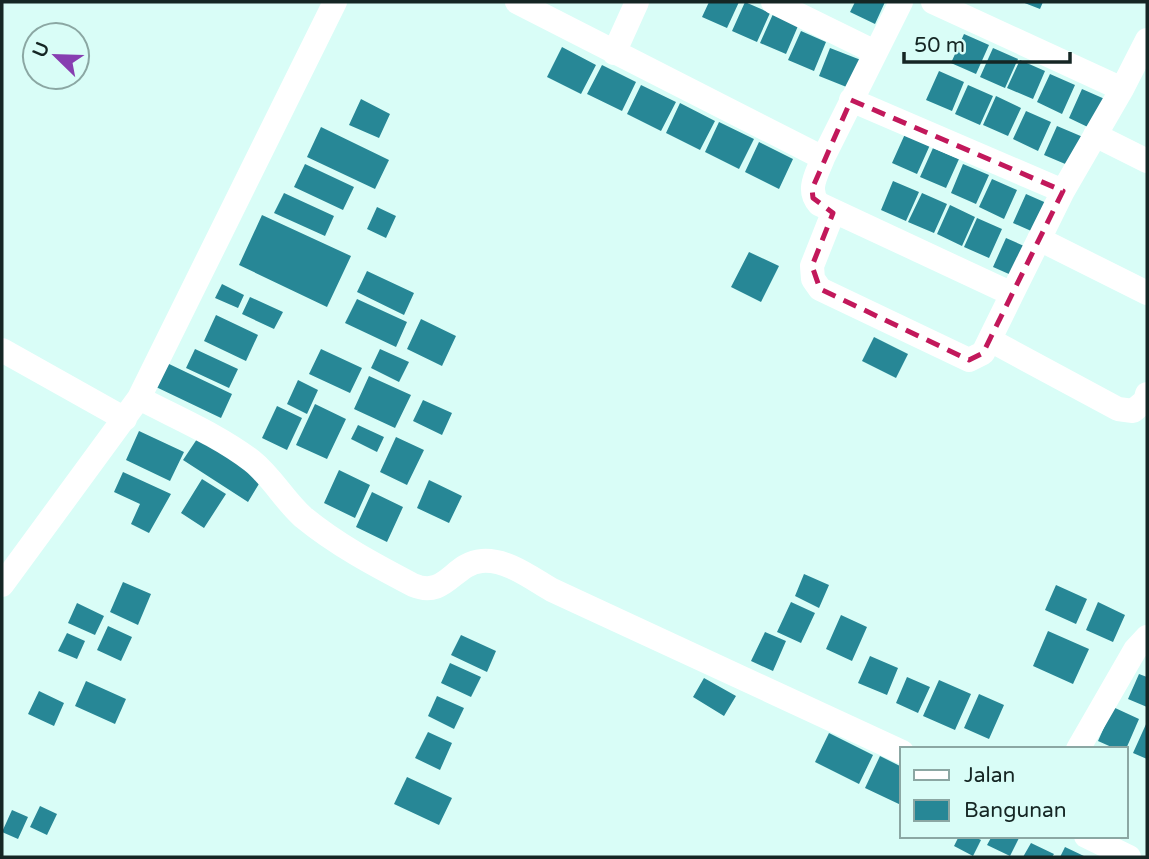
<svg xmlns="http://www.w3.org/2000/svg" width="1149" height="859" font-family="'Varela Round',sans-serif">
<rect width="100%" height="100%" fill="#d9fdf7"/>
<path fill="#278796" d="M 709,2 L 739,2 L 727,28 L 702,17 Z
M 745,2 L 770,13 L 757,42 L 732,31 Z
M 855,2 L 885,2 L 875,24 L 850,12 Z
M 1022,2 L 1043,2 L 1040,9 Z
M 773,14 L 798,26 L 786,54 L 760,43 Z
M 801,31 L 826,42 L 814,71 L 788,60 Z
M 964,34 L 989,45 L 976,74 L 951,63 Z
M 562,47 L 596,65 L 581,94 L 547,77 Z
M 830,48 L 866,62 L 854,90 L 819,76 Z
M 993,48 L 1018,59 L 1005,88 L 980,77 Z
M 1020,60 L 1045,71 L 1033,99 L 1007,88 Z
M 602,65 L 636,82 L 622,111 L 587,94 Z
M 939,71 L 964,82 L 952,111 L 926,100 Z
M 1050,74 L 1075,85 L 1062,114 L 1037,102 Z
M 641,85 L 676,102 L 661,131 L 627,114 Z
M 968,85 L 993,96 L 980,125 L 955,114 Z
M 1082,89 L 1107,100 L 1094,130 L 1069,118 Z
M 996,96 L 1021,108 L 1008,136 L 983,125 Z
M 361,99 L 390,114 L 379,138 L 349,125 Z
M 680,103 L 715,121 L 700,150 L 666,133 Z
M 1026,111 L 1051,122 L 1038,151 L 1013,139 Z
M 719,122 L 754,139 L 739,169 L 705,152 Z
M 1057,126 L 1083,137 L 1070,166 L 1044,155 Z
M 321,127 L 389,160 L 375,189 L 307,157 Z
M 905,134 L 930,145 L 917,174 L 892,163 Z
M 759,142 L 793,159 L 779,189 L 745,172 Z
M 933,148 L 959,159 L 946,188 L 920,177 Z
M 305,164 L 354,187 L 343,210 L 294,187 Z
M 963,164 L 989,175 L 976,204 L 951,193 Z
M 992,179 L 1017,190 L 1004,219 L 979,207 Z
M 893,181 L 919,192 L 906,221 L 881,210 Z
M 284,193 L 334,216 L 325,236 L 274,213 Z
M 922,193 L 947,204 L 934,233 L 908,222 Z
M 1026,194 L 1051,205 L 1038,234 L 1013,223 Z
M 950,205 L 975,217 L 962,246 L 937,234 Z
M 377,207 L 396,216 L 386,238 L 367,229 Z
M 262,215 L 351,256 L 327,307 L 239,265 Z
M 977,218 L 1002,229 L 989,258 L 964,247 Z
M 1006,238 L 1031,249 L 1018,278 L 993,267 Z
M 749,252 L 779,266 L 761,302 L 731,287 Z
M 367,271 L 414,293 L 404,315 L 357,292 Z
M 222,284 L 244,295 L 238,308 L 215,298 Z
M 250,297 L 283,312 L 274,329 L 242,314 Z
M 357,299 L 407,322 L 396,347 L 345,323 Z
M 216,315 L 258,335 L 246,361 L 204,341 Z
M 421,319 L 456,336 L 442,366 L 407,349 Z
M 874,337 L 908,354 L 896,378 L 862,361 Z
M 195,349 L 238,369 L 229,388 L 186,368 Z
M 321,349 L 362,368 L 350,393 L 309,374 Z
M 380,349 L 409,362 L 399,382 L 371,368 Z
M 167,363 L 232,394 L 221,418 L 156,387 Z
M 369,376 L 411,395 L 395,428 L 354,409 Z
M 298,380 L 318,390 L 307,414 L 287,404 Z
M 423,400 L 452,413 L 442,435 L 413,421 Z
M 315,404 L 346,419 L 327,459 L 296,445 Z
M 277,406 L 302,418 L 287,450 L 262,438 Z
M 358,425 L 384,437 L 377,452 L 351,439 Z
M 139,431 L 184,452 L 170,481 L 126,460 Z
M 201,433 L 265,474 L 248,502 L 183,460 Z
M 396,437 L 424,450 L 407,485 L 380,472 Z
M 339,470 L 370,485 L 355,518 L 324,503 Z
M 123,472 L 171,494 L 149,533 L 131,524 L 140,504 L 114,492 Z
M 202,479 L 226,494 L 204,528 L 181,513 Z
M 429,480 L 462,496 L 449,523 L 417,508 Z
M 372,492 L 403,507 L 387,542 L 356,527 Z
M 804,574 L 829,585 L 819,608 L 795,596 Z
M 123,582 L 151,594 L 138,625 L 110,612 Z
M 1056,585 L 1087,599 L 1076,624 L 1045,610 Z
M 791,602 L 815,613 L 801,643 L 777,632 Z
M 1098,602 L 1125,615 L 1113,642 L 1086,630 Z
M 77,603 L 104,616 L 95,635 L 68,623 Z
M 841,615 L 867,627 L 852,661 L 826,649 Z
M 108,626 L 132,637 L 121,661 L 97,650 Z
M 1048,631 L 1089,649 L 1073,684 L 1033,666 Z
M 765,632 L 786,641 L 773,671 L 751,661 Z
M 67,633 L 85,641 L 77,659 L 58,651 Z
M 461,635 L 496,651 L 487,672 L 451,655 Z
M 870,656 L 898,668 L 887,695 L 858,683 Z
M 450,663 L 481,677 L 471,697 L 441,683 Z
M 1139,674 L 1147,677 L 1147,707 L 1128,699 Z
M 907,677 L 930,687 L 918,713 L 896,703 Z
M 704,678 L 736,696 L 724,716 L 693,697 Z
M 939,680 L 971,694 L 955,730 L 923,716 Z
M 86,681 L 126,699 L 115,724 L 75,706 Z
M 39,691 L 64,703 L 54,726 L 28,714 Z
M 979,694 L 1004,705 L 989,739 L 964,728 Z
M 437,696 L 464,708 L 454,729 L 428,716 Z
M 1113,707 L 1139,719 L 1126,749 L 1116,749 L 1098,741 Z
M 1147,722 L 1147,759 L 1133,753 Z
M 428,732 L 452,743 L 440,770 L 415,758 Z
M 829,733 L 873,755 L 859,784 L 815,762 Z
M 880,756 L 902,767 L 901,805 L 865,788 Z
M 407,777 L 452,798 L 439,825 L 394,804 Z
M 40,806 L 57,814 L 47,835 L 30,827 Z
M 12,810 L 28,817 L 18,839 L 2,832 Z
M 959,836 L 973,836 L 981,840 L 973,856 L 954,846 Z
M 992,836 L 1020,836 L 1010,856 L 987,845 Z
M 1031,843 L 1054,854 L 1052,857 L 1023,857 Z
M 1065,847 L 1086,857 L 1060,857 Z"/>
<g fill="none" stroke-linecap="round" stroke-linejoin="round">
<path stroke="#fff" stroke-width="24" d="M 517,2 L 823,158 L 901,2
M 773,2 L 875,52
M 933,2 L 1122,89
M 614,53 L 637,2
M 851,100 L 1063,191
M 1095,135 L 1147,161
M 823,158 C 817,174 806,190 819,204 L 1012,294 L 983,353 L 969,360 L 820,289 L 813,279 L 812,266 L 833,213
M 1039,239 L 1147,293
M 1012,294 L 1063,191 L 1122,89 L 1147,40
M 990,340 L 1118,409 L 1133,411 L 1145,401 L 1147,394
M 2,350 L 125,419
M 139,398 C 177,418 218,435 252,461 C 272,477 284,500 303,517 C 337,545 375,565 413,585 C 446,599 453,563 482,561 C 507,559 531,578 552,590 L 902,752
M 2,585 L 139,398 L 335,2
M 1078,749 L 1135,650 L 1147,637
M 1086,836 L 1129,857"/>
</g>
<path fill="none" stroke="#c2185b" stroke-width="5" stroke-dasharray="14 9" stroke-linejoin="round" d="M 851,100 L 1063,191 L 983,353 L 969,360 L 820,289 L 812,266 L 833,213 L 813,198 L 812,189 Z"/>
<rect width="1149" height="859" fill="none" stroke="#152624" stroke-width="7"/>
<rect x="900" y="747" width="228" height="91" fill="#d9fdf7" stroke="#8ba7a3" stroke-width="2"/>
<rect x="914" y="770" width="35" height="10" fill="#ffffff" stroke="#8ba7a3" stroke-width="2"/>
<text x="964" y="782" font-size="21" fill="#152624">Jalan</text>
<rect x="914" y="800" width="35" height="21" fill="#278796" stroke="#8ba7a3" stroke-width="2"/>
<text x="964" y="817" font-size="21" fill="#152624">Bangunan</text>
<g transform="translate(56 56) rotate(293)"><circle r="33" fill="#d9fdf7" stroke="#8ba7a3" stroke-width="2"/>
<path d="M0-5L12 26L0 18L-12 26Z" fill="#873eb1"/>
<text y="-10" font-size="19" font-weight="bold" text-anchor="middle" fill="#152624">U</text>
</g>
<path d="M904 52v10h166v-10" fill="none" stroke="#152624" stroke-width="3.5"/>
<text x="914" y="52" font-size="21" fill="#152624" stroke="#d9fdf7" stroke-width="5" paint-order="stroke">50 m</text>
</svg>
